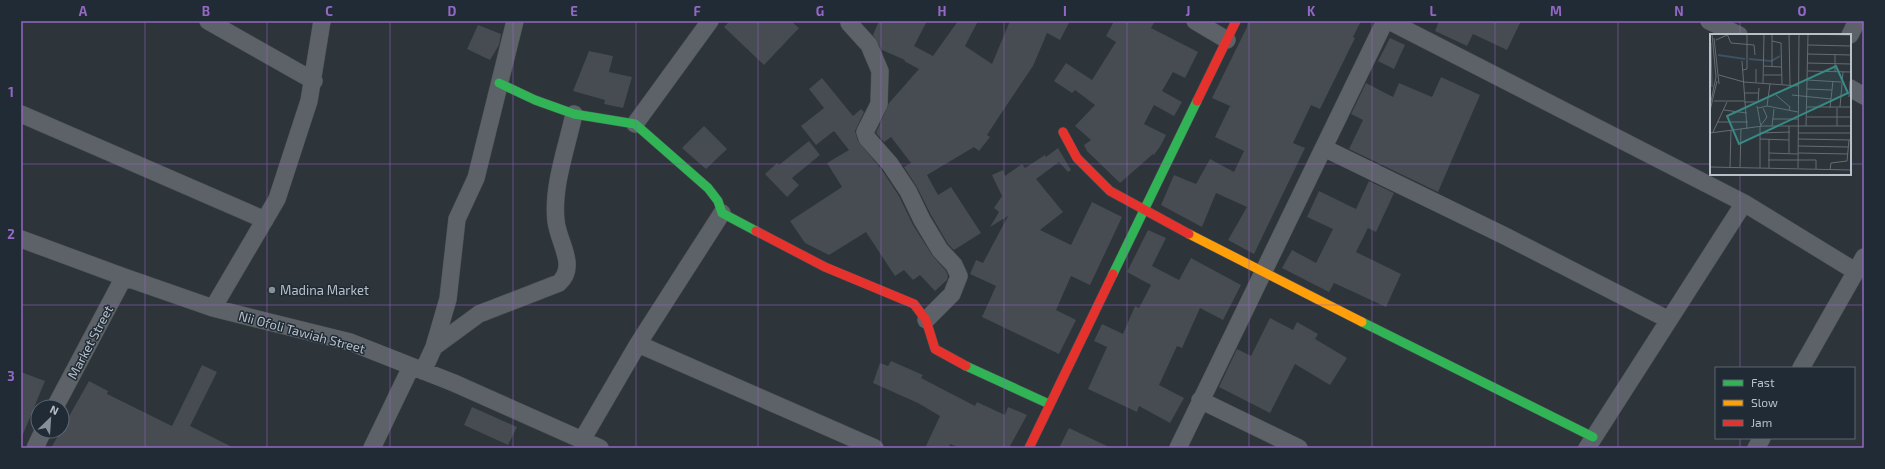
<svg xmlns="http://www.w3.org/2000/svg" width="1885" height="469" font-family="'Exo 2',sans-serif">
<rect width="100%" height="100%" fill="#2d343a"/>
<path fill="#464c51" d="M 730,21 L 791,21 L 799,28 L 764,65 L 724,27 Z
M 879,21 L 927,21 L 914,46 L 933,56 L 958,21 L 978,21 L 965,46 L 992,64 L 1010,21 L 1070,21 L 1060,40 L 1047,33 L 1033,66 L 1000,115 L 987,135 L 990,137 L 979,151 L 974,147 L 927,175 L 938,195 L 951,187 L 981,233 L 954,250 L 948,244 L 931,215 L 917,187 L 904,167 L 911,163 L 891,137 L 884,142 L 876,133 L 889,103 L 919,69 L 904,61 L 905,60 L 882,50 L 873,35 Z
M 1114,21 L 1155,21 L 1151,28 L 1198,52 L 1185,78 L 1173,72 L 1162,91 L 1182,102 L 1174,116 L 1154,105 L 1144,124 L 1166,135 L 1161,145 L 1154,155 L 1153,154 L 1120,183 L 1087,151 L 1084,145 L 1091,140 L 1075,126 L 1095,105 L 1075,90 L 1072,93 L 1054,81 L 1066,63 L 1092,80 L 1116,42 L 1106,36 Z
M 1248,21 L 1361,21 L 1353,37 L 1355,38 L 1320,109 L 1311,105 L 1293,143 L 1305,148 L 1254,254 L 1228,240 L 1247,207 L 1216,193 L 1202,227 L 1161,205 L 1174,175 L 1196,184 L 1210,159 L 1234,172 L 1244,151 L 1215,137 L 1230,106 L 1212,98 L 1247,27 Z
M 1439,21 L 1521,21 L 1507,50 L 1473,34 L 1467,46 L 1435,31 Z
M 478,25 L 501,34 L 499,45 L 490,60 L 467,49 Z
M 1390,38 L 1405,45 L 1394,69 L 1378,61 Z
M 589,51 L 613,56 L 609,72 L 632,77 L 623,108 L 604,104 L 605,100 L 573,91 Z
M 1441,77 L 1480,95 L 1438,192 L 1349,149 L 1363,120 L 1351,114 L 1366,83 L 1393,97 L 1399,83 L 1432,97 Z
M 822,78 L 853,116 L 861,109 L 864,112 L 855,131 L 858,141 L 882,170 L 899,196 L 913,225 L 932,255 L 946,271 L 948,276 L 947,280 L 935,291 L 920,275 L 913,280 L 904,270 L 895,276 L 866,232 L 829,255 L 805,243 L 790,221 L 842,187 L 827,163 L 849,150 L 834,131 L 816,145 L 801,126 L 824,108 L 809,89 Z
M 704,126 L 727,149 L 706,169 L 682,148 Z
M 809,141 L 820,155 L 792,178 L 799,185 L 787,197 L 765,174 L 777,163 L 779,165 Z
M 1058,148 L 1071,170 L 1068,172 L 1059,162 L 1036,179 L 1063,212 L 1040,230 L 1071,245 L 1092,202 L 1122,217 L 1090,285 L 1071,276 L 1056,310 L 1076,320 L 1059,354 L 982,317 L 996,286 L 970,274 L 976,260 L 983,263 L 1008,216 L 990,227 L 999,212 L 994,208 L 1002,196 L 992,175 L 1003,170 L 1005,176 L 1022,164 L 1025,168 L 1045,155 L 1046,157 Z
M 1369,181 L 1394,193 L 1376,232 L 1368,228 L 1356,252 L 1401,274 L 1386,307 L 1334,283 L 1329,292 L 1282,268 L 1292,250 L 1316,263 L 1333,229 L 1307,217 L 1319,191 L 1356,209 Z
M 1148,230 L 1166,238 L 1152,266 L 1179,280 L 1191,258 L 1241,285 L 1223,320 L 1200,308 L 1182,348 L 1177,346 L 1159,385 L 1184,398 L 1170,423 L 1139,406 L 1137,412 L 1088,389 L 1107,347 L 1094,341 L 1102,324 L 1123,334 L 1135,306 L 1139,308 L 1151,285 L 1127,272 Z
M 1270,318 L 1293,330 L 1297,322 L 1318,334 L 1315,339 L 1347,358 L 1330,385 L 1295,364 L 1270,413 L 1219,387 L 1237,349 L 1251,356 Z
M 891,361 L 923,375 L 921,378 L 975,406 L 977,402 L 1005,415 L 1008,407 L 1027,415 L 1009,448 L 960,448 L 950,444 L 949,448 L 925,448 L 940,416 L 918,403 L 873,383 L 880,363 L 888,366 Z
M 202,365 L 217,372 L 190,426 L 234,448 L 51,448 L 89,381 L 108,391 L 107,394 L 172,426 Z
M 21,372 L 45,381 L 21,439 Z
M 472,407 L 517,427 L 508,445 L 464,425 Z
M 1069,428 L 1111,448 L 1059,448 Z"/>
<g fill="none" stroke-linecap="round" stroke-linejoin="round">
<g stroke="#4b5054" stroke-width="18">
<path id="street" d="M 208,21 L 314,81
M 1195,21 L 1227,40
M 1389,21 L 1744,203 L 1855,271
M 1709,21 L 1739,35
M 849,23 L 869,45 L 880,71 L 879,104 L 865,132 L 867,138 L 890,164 L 908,191 L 922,220 L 940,250 L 954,265 L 959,276 L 952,294 L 926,320
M 1850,35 L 1857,21
M 1850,88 L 1864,96
M 21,114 L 265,220
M 635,124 L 710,21
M 1324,148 L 1505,236 L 1669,320
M 21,239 L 124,277 L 213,308 L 350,342 L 454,383 L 600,448
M 213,308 L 277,199 L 309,101 L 322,21
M 638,344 L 875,448
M 434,347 L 479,314 L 559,283 C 578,266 558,242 556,221 C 552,187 567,147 574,114
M 1801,368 L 1864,257
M 423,371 L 434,347 L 448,299 L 457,219 L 476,178 L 515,21
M 1200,400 L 1299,448
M 55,407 L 124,277
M 582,440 L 638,344 L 722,213
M 35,448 L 43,431
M 372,448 L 411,367
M 1178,448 L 1385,21
M 1587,448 L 1744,203
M 1756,448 L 1762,438"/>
</g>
<g stroke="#4b5054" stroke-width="10">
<path id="fast" d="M 499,83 L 535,100 L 574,114 L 635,124 L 708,188 L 718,201 L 722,213 L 756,231
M 1113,274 L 1197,101
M 1362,322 L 1593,437
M 966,366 L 1049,404"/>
</g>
<g stroke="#4b5054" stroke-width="10">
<path id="slow" d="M 1189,234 L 1362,322"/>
</g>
<g stroke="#4b5054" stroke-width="10">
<path id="jam" d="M 1197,101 L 1236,21
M 1063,132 L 1077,158 L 1110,191 L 1189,234
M 756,231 L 825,267 L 914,304 L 926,320 L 935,349 L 966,366
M 1029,448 L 1113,274"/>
</g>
<use href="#street" stroke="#5d6268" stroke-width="17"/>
<use href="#fast" stroke="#30b455" stroke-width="9"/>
<use href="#slow" stroke="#ff9f0a" stroke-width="9"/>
<use href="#jam" stroke="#e5322d" stroke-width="9"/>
</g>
<path fill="none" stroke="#9368c3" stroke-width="1" stroke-opacity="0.55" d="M 145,21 L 145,448M 267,21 L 267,448M 390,21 L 390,448M 513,21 L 513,448M 636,21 L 636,448M 758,21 L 758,448M 881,21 L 881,448M 1004,21 L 1004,448M 1127,21 L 1127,448M 1249,21 L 1249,448M 1372,21 L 1372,448M 1495,21 L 1495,448M 1618,21 L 1618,448M 1740,21 L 1740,35M 21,164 L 1711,164M 1850,164 L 1864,164M 1740,174 L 1740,368M 21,305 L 1864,305M 1740,438 L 1740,448"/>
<circle fill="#879098" stroke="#202b35" stroke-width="1.5" cx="272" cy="290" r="4"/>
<g text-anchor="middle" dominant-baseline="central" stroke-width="3" stroke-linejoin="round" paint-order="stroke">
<g font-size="13" fill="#b8c1ca" stroke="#202b35" text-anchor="start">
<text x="280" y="290">Madina Market</text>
</g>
<g font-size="13" fill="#b8c1ca" stroke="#202b35">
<text transform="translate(302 332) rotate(15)">Nii Ofoli Tawiah Street</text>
<text transform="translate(90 342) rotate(-62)">Market Street</text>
</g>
</g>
<g transform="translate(1710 34)">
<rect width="141" height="141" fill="#2d343a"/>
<path fill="none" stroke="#3c5164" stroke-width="2" d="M 8,21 L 35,25M 39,25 L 61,27 L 70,22"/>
<path fill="none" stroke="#656c74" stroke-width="1" d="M 17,0 L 21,9 L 44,11 L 45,21M 62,0 L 62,33M 79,0 L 80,51M 92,0 L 141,1M 4,4 L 9,50M 6,6 L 17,1M 62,7 L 71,9 L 72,50M 1,9 L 2,53M 98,11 L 141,12M 97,20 L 141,21M 32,27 L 37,95M 97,29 L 141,30M 54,32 L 71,33M 46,35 L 46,48M 33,36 L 37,35 L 37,0M 98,37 L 141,38M 125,38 L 125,20M 9,41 L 34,48 L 89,52M 54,41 L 72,41M 97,46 L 131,48M 53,49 L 54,0M 97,55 L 122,56M 34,59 L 48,59M 66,61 L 80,73 L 79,76M 82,61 L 121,65M 139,63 L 140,47M 4,67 L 34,67M 34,68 L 48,68 L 49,54M 0,72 L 6,43 L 2,0M 47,72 L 51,93M 57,72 L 60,50M 97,73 L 141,73M 130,73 L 133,38M 48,74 L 57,72 L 88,78M 120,74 L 123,47M 127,74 L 127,92M 14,76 L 37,79M 0,77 L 7,47M 97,83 L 141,83M 63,85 L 88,85M 7,88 L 38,88M 51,91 L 57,83 L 53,74M 62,92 L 64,75M 96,92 L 98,1M 3,98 L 17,68M 0,99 L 53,92 L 141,92M 50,99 L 80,98M 88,99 L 141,99M 50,105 L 79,106M 88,105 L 141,106M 88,112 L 138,113M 59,119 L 88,120M 79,119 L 79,92M 88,119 L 138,120M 58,126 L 106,126 L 106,135M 0,133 L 141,136M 20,134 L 21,96M 30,134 L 31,95M 50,134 L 50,93M 59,134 L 59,105M 88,134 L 89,0M 120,136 L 121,129 L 137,127 L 139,106"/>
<path fill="#398985" fill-opacity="0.15" stroke="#398985" stroke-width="2" d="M 126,32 L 138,59 L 29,110 L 17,82 Z"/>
<rect width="141" height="141" fill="none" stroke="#b8c1ca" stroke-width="2"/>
</g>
<rect width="1885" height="469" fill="none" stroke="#202b35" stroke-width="44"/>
<rect x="1715" y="367" width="140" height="72" fill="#202b35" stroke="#5d6771"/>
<rect x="1723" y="380" width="20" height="6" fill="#30b455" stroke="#5d6771"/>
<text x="1751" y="387" font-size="12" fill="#b8c1ca">Fast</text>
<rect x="1723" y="400" width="20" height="6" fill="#ff9f0a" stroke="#5d6771"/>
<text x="1751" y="407" font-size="12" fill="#b8c1ca">Slow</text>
<rect x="1723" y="420" width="20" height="6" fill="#e5322d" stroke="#5d6771"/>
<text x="1751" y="427" font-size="12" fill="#b8c1ca">Jam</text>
<g transform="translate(50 419) rotate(25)"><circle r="19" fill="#202b35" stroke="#5d6771"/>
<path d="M0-3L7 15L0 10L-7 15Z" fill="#879098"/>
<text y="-6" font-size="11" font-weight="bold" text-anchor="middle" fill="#b8c1ca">N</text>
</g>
<rect x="22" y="22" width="1841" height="425" fill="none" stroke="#9368c3" stroke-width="1.5"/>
<g font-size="13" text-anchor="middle" font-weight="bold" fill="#9368c3">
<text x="83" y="16">A</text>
<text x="206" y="16">B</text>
<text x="329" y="16">C</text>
<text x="452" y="16">D</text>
<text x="574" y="16">E</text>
<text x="697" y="16">F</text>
<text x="820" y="16">G</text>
<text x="942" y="16">H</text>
<text x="1065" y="16">I</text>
<text x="1188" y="16">J</text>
<text x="1311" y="16">K</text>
<text x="1433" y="16">L</text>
<text x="1556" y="16">M</text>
<text x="1679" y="16">N</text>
<text x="1802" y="16">O</text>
<text x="11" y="97">1</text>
<text x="11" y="239">2</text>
<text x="11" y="381">3</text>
</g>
</svg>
